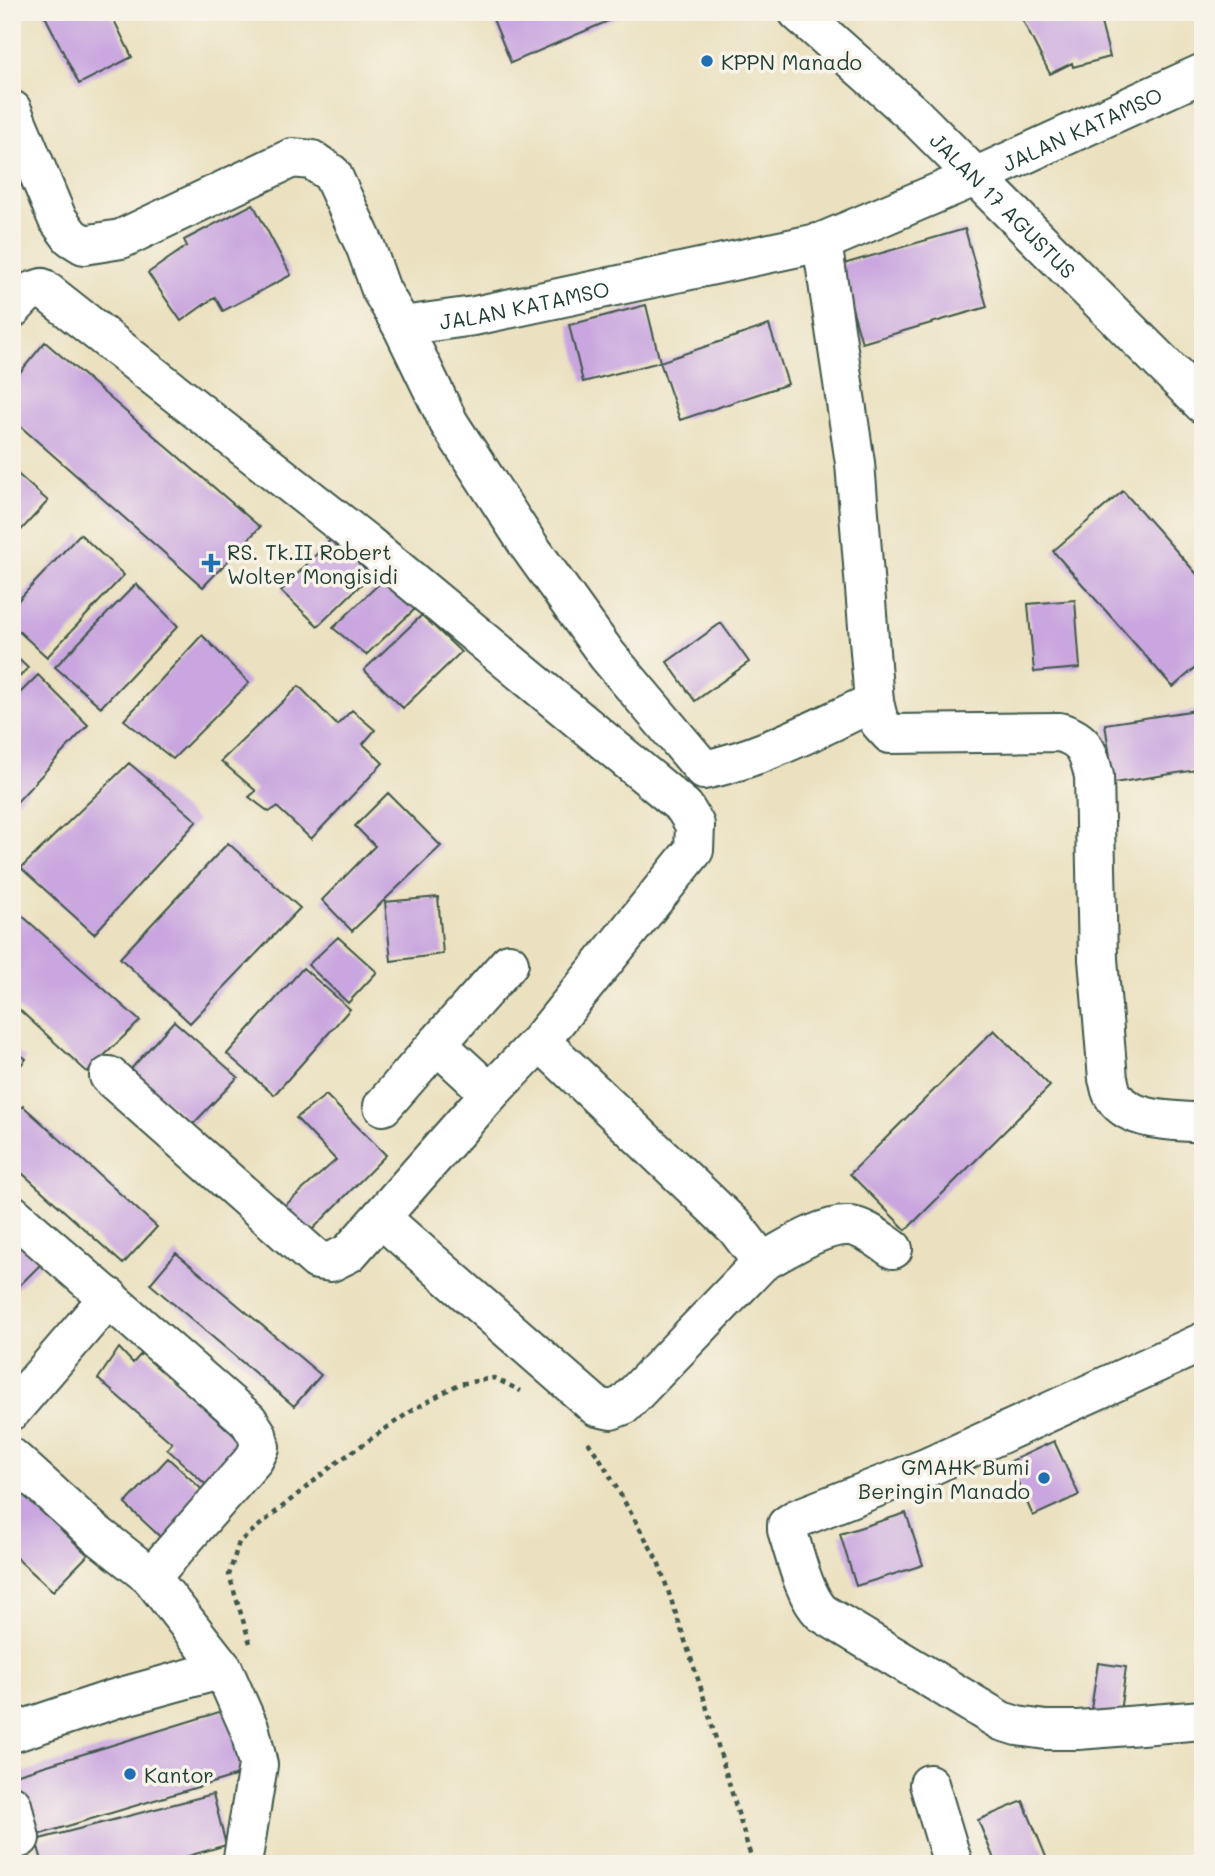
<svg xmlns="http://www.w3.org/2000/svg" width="1215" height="1876" font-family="Mali,sans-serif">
<rect width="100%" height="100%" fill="#f7f3e8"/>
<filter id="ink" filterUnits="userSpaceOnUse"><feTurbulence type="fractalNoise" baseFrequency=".0143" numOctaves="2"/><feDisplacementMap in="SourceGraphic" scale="14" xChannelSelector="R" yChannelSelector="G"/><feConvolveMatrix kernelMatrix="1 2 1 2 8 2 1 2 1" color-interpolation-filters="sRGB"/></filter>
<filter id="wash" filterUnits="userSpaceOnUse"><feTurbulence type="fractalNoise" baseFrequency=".00686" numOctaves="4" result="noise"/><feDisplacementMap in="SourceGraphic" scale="28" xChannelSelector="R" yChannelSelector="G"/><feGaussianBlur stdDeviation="1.57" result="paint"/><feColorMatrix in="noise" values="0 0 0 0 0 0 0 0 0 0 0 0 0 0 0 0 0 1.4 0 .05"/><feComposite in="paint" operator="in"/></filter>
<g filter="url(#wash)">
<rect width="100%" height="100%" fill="#ebe1c0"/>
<g id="blocks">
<path fill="#c9a6df" d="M 43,12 L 110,12 L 132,57 L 79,84 Z
M 490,12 L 629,12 L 511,63 Z
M 1036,12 L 1057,12 L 1060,18 L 1081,12 L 1098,12 L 1110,57 L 1073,67 L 1072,63 L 1050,74 L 1022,19 Z
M 12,140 L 36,176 L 12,192 Z
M 253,204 L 291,275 L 223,311 L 215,297 L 181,321 L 148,273 L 187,246 L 184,240 Z
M 965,229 L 987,307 L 862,343 L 840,265 Z
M 646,305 L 660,362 L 769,325 L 788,384 L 680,420 L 660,362 L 583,382 L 569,325 Z
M 45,342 L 260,527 L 203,587 L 12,419 L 12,382 Z
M 12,469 L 48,501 L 12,540 Z
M 1123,491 L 1203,581 L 1203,661 L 1173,687 L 1053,551 Z
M 80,534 L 124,575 L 47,657 L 12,625 L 12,607 Z
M 336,534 L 374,572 L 318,626 L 281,591 Z
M 383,580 L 415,609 L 366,655 L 333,628 Z
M 136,584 L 178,626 L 101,707 L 55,667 Z
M 1075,600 L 1080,668 L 1034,672 L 1028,604 Z
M 422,615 L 461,652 L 403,708 L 364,670 Z
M 721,623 L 749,662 L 695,701 L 667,662 Z
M 202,635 L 249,683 L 173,759 L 124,720 Z
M 12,653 L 28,668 L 12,684 Z
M 38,675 L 88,725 L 15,804 L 12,802 L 12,701 Z
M 299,686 L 337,725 L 352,710 L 375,730 L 363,744 L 383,763 L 311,839 L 277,807 L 269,812 L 249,797 L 256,791 L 221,761 Z
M 1203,709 L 1203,769 L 1114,783 L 1105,724 Z
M 129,763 L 197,821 L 94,934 L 21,868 Z
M 388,793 L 441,846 L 352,931 L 322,900 L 375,846 L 355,826 Z
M 228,843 L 300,908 L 190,1023 L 120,958 Z
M 438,897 L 443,954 L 391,961 L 385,902 Z
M 18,912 L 140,1021 L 87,1072 L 12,1003 L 12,918 Z
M 338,937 L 377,972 L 348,1003 L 308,965 Z
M 303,968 L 350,1009 L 274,1095 L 227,1054 Z
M 174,1021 L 238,1077 L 193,1124 L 130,1070 Z
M 994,1030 L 1050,1086 L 906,1230 L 850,1174 Z
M 12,1048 L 26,1059 L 12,1076 Z
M 326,1095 L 386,1155 L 299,1243 L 272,1217 L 336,1160 L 296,1118 Z
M 23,1106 L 157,1227 L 123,1264 L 12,1164 L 12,1117 Z
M 12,1234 L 42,1263 L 12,1293 Z
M 176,1253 L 321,1375 L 294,1406 L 150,1284 Z
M 119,1348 L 133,1363 L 143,1352 L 252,1452 L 215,1493 L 167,1449 L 172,1443 L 98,1379 Z
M 1054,1441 L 1079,1495 L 1033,1516 L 1009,1462 Z
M 168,1458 L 211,1498 L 168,1544 L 125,1504 Z
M 18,1489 L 88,1555 L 53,1591 L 12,1554 L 12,1496 Z
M 906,1513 L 923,1565 L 856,1586 L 840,1534 Z
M 1098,1663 L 1126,1667 L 1119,1720 L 1090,1716 Z
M 229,1709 L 248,1772 L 31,1837 L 12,1776 Z
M 213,1794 L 226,1845 L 161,1864 L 43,1864 L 36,1840 Z
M 1023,1801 L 1049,1864 L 996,1864 L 978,1820 Z"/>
</g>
</g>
<g filter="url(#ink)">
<use href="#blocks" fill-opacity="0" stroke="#3e5649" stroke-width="2"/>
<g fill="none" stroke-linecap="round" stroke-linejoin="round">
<g stroke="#3e5649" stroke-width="42">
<g id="minor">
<path id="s1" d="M 798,12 L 914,115 L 1203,404"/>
<path id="s2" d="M 12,110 L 57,218 L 71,237 L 84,245 L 121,239 L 292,158 L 312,160 L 332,174 L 366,248 L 381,290 L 402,326 L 474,316 L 822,242 L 977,176 L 1203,73"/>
<path d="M 822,242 L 855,463 L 874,702 L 879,722 L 890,734 L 1059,732 C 1085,739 1088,751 1094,776 L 1098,959 L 1108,1079 C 1110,1084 1110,1091 1113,1095 C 1128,1123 1176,1120 1203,1123"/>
<path d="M 12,309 L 27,293 L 42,288 L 367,544 L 684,807 L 695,825 L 694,850 L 540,1041 L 490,1093 L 349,1253 L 331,1262 L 317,1260 L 109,1076"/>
<path d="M 402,326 L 449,423 L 529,546 L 607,655 L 704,770 C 763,758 819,727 874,702"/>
<path d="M 490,1093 L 437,1044 L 509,963"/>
<path d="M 383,1106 L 437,1044"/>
<path d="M 12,1214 L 248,1420 L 257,1434 L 260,1447 L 254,1459 L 151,1577 L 223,1669 L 250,1730 L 258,1765 L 242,1864"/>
<path d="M 381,1218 L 597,1407 L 611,1410 L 624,1405 L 762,1262 L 736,1228 L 540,1041"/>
<path d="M 762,1262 C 785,1250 823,1224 849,1226 C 865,1227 881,1241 893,1249"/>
<path d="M 1203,1342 L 926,1468 L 796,1519 L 787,1525 L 787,1530 C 795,1554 804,1596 822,1613 L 1001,1721 L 1017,1726 L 1046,1730 L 1078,1730 L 1203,1720"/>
<path d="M 12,1410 L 109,1297"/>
<path d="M 12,1458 L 95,1533 L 151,1577"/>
<path d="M 12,1733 L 114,1699 L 223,1669"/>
<path d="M 929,1784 L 953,1864"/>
<path d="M 12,1805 L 20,1838"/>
</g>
</g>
<path stroke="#3e5649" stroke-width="4.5" stroke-dasharray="5 5" stroke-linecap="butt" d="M 588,1442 L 602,1462 L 658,1561 L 700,1685 L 753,1864
M 250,1643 L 229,1575 L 239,1542 L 336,1463 L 414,1409 L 459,1384 L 494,1378 L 521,1391"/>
<use href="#minor" stroke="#fff" stroke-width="38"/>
</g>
</g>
<g fill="#1f6fb2" stroke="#f7f3e8" stroke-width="2.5">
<circle cx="707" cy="61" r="7"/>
<path d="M207.5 552.5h7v7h7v7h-7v7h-7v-7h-7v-7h7z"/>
<circle cx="1044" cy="1478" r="7"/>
<circle cx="130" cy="1774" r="7"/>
</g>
<g text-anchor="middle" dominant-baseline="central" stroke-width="7" stroke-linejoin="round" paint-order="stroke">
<g font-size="21" fill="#1f3d34" stroke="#f7f3e8" text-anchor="start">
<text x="721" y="61">KPPN Manado</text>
<text x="227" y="551">RS. Tk.II Robert<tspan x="227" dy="24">Wolter Mongisidi</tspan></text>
<text x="1030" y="1466" text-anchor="end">GMAHK Bumi<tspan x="1030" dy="24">Beringin Manado</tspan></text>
<text x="144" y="1774">Kantor</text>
</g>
<g font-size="21" fill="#1f3d34" stroke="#f7f3e8">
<text stroke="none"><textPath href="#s2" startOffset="1307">JALAN KATAMSO</textPath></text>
<text stroke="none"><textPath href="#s1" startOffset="282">JALAN 17 AGUSTUS</textPath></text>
<text stroke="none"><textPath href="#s2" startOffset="719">JALAN KATAMSO</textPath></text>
</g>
</g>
<rect width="1215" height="1876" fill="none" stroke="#f7f3e8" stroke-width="42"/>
</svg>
